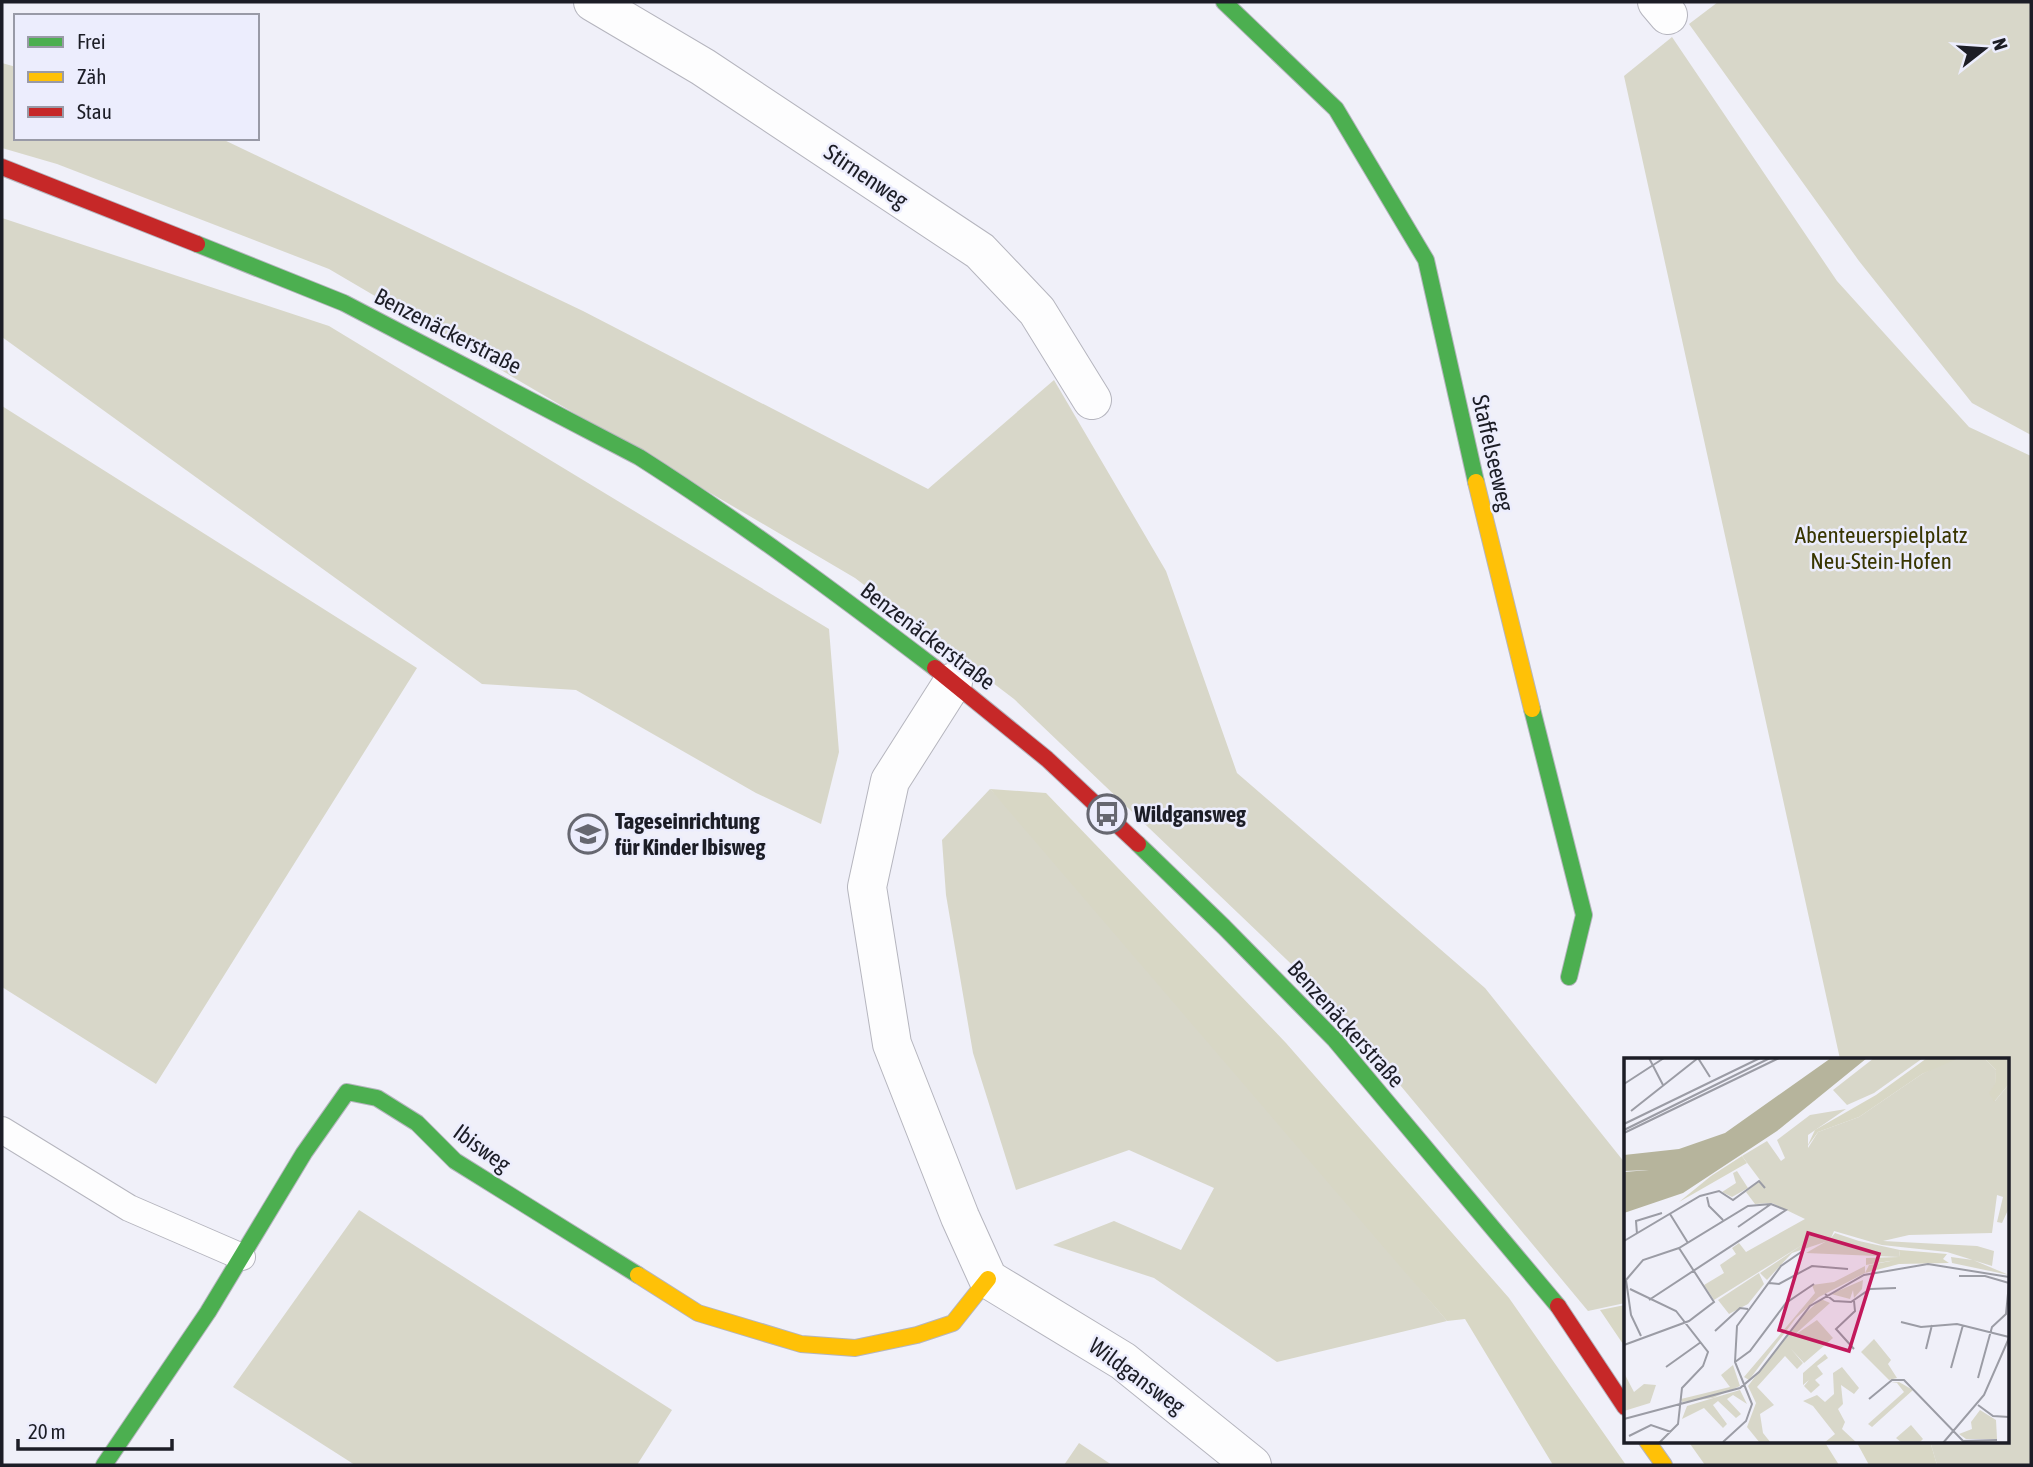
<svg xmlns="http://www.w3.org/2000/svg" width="2033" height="1467" font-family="'Asap Condensed',sans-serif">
<rect width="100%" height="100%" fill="#f0f0f9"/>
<path fill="#d8d7c9" d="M 1718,2 L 2031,2 L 2031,435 L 1972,403 L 1859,261 L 1689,24 Z
M 1672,37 L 1837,281 L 1969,427 L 2031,456 L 2031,1465 L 1937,1465 L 1930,1441 L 2007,1441 L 2007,1059 L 1840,1059 L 1624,76 Z
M 2,63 L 16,67 L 16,138 L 220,138 L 583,311 L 928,489 L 1054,380 L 1166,571 L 1237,773 L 1485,988 L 1625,1163 L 1625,1303 L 1588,1311 L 1331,1002 L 1014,699 L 855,578 L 329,269 L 57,164 L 2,148 Z
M 2,218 L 329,326 L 829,629 L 839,752 L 821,824 L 756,793 L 576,690 L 482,684 L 2,337 Z
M 2,406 L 417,668 L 156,1084 L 2,987 Z
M 990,789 L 1031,832 L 1265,1104 L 1447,1321 L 1277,1362 L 1154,1278 L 1053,1245 L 1114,1221 L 1181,1250 L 1214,1188 L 1129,1150 L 1016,1190 L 973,1053 L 946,895 L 942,840 Z
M 359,1210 L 672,1410 L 637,1465 L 355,1465 L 233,1387 Z
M 1079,1443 L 1112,1465 L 1064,1465 Z"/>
<path fill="#d8d7c5" d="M 990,789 L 1046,793 L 1286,1043 L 1509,1298 L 1626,1465 L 1553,1465 L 1465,1319 L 1447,1321 Z
M 1625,1305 L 1625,1347 L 1600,1310 Z
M 1688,1441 L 1824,1441 L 1839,1465 L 1705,1465 Z
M 1856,1441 L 1930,1441 L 1937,1465 L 1869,1465 Z"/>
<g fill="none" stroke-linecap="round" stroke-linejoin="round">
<g stroke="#b5b5be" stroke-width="28">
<path id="lane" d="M 2,1130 L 129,1208 L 242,1257"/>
</g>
<g stroke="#b5b5be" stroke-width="40">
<path id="street" d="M 593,2 L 703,67 L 980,251 L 1037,311 L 1092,400
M 1657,2 L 1668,15
M 953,682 L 890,781 L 867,887 L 892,1044 L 960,1217 L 988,1279 L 1123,1361 L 1252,1465"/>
</g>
<g stroke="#b5b5be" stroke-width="18">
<path id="fast" d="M 1224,2 L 1336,109 L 1426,260 L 1476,482
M 197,244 L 344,303 L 639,457 C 741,522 839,595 935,668
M 1532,709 L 1584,915 L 1569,977
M 1138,844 L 1224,927 L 1335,1040 L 1558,1306
M 104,1465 L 208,1312 L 304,1153 L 347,1092 L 377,1098 L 417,1123 L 455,1161 L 638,1275"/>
</g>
<g stroke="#b5b5be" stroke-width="18">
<path id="slow" d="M 1476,482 L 1532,709
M 638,1275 L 698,1313 L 801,1344 L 855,1348 L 917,1335 L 953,1323 L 988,1279
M 1647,1441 L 1664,1465"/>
</g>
<g stroke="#b5b5be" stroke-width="18">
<path id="jam" d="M 2,167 L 197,244
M 935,668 L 1047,759 L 1138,844
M 1558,1306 L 1625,1407"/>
</g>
<use href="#lane" stroke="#fdfdfe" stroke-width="26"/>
<use href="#street" stroke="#fdfdfe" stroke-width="38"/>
<use href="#fast" stroke="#4caf50" stroke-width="16"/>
<use href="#slow" stroke="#ffc107" stroke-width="16"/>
<use href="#jam" stroke="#c62828" stroke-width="16"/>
</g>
<defs>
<g id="bus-ring" transform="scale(2.0125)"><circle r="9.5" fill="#ecedfd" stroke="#666770" stroke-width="1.5"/><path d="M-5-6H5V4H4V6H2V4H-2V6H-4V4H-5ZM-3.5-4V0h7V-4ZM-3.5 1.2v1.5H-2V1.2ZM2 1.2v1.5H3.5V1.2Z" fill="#666770"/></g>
<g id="school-ring" transform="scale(2.0125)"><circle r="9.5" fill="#ecedfd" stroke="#666770" stroke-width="1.5"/><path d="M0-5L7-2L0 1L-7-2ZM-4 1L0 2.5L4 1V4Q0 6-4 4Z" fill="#666770"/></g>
</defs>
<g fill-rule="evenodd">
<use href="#bus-ring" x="1107" y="814"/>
<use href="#school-ring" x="588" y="834"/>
</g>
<g text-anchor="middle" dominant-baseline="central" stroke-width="5" stroke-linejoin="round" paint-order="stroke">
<g font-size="23" fill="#1c1d26" stroke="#ecedfd">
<text transform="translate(866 176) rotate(34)">Stirnenweg</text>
<text transform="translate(448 331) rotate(27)">Benzenäckerstraße</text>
<text transform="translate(1493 453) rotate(77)">Staffelseeweg</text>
<text transform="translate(928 636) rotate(37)">Benzenäckerstraße</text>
<text transform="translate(1346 1024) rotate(48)">Benzenäckerstraße</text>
<text transform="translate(482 1148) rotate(36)">Ibisweg</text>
<text transform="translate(1137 1376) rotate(36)">Wildgansweg</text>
</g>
<g font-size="23" fill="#383501" stroke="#ecedfd">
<text x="1881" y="535">Abenteuerspielplatz<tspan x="1881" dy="26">Neu-Stein-Hofen</tspan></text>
</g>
<g font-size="23" font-weight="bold" fill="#1c1d26" stroke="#ecedfd" text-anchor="start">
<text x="1134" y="814">Wildgansweg</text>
<text x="615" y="821">Tageseinrichtung<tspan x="615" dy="26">für Kinder Ibisweg</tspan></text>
</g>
</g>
<g transform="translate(1624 1058)">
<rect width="385" height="385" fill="#f0f0f9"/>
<path d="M 250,0 L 299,0 L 250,35 L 223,47 L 209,32 ZM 360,0 L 372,12 L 371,43 L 385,26 L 385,150 L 378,165 L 373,164 L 379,139 L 373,137 L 368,175 L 285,177 L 259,183 L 353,188 L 370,193 L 368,208 L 323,194 L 258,187 L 210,173 L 207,180 L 211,175 L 235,183 L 276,192 L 275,199 L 182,195 L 201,184 L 168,195 L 143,222 L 136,215 L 178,187 L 90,242 L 80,227 L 100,215 L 96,207 L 112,196 L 108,190 L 115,185 L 122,194 L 181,161 L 148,145 L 131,146 L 122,134 L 136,122 L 118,98 L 143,83 L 157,103 L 161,100 L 153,82 L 186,57 L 222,51 L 184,77 L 184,90 L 194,74 L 235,59 L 298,16 L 325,2 ZM 113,113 L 124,130 L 108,139 L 98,134 L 112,125 L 109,115 ZM 327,199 L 349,202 L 385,217 L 328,205 ZM 241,208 L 241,215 L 195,239 L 172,260 L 125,322 L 120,319 L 191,235 L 188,227 L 210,224 ZM 135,215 L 140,226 L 124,246 L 105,256 L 94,242 ZM 239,222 L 238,231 L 230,240 L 229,232 L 226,241 L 207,236 ZM 197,241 L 206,245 L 168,279 L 193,262 L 209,280 L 180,305 L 167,291 L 179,305 L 173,311 L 161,298 L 133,329 L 150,347 L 136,356 L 139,375 L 147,385 L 136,385 L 123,369 L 132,345 L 124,328 L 175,261 ZM 250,281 L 267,302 L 264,306 L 273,320 L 265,322 L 237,294 ZM 201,296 L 204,300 L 193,308 L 199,316 L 191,322 L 196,327 L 187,335 L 180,328 L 185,322 L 179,327 L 179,315 ZM 109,307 L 116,328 L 89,340 L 58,344 L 57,341 L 106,329 L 97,317 ZM 218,309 L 235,330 L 230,336 L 217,327 L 219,346 L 214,351 L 221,364 L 218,371 L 233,385 L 200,385 L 211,376 L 189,348 L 179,343 L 193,337 L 201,344 L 210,336 L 209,315 ZM 0,315 L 10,334 L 20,326 L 32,327 L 26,345 L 0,353 ZM 275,324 L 289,332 L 248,369 L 244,366 L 280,334 L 273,325 L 267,325 ZM 116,332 L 123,346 L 109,337 L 103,341 L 117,356 L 112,360 L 94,343 L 89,347 L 103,366 L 99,370 L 80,350 L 58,361 L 63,348 ZM 356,352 L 372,362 L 373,381 L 342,381 L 335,376 L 348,371 L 347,364 ZM 287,367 L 299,381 L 295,385 L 278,385 L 272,380 Z" fill="#d8d7c9"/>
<path d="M 303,0 L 335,0 L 298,16 L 235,59 L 194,74 L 183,89 L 191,72 L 252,37 ZM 360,0 L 385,0 L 385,26 L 370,44 L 365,35 L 371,26 L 372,12 ZM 118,98 L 123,105 L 55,144 L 87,118 ZM 276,192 L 323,196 L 319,201 L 325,205 L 275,206 L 241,215 L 245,207 L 272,202 L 242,207 L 242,200 L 275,199 Z" fill="#d8d7c5"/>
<path d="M 207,0 L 243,0 L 153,73 L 59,135 L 0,155 L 0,114 L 25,112 L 0,113 L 0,97 L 55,91 L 101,75 Z" fill="#b6b49c"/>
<path fill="none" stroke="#9b9ca5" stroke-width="2" d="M 25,0 L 39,27M 74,0 L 86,19M 0,26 L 40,0M 7,53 L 74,0M 0,66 L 136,0M 0,72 L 146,0M 0,75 L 155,0M 83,139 L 85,148 L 99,162M 46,156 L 64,185M 114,169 L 147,146M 13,176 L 12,163 L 38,155M 0,183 L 76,138 L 95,133 L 109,142 L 135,123 L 141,130M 335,218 L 361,218 L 385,225 L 382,256 L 368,269 L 354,320M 2,222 L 19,202 L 55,190 L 124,148 L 147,146 L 162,152 L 25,242M 2,222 L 7,257 L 17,278M 145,225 L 155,226 L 188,208 L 224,211M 6,231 L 52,253 L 84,294 L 79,308 L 58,330 L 54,366 L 35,385M 201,236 L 210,243 L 227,244 L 246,231 L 272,230M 230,243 L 231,253 L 212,271 L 230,291M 277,264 L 297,269 L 333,266 L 385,279M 91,273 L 116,250 L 124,251M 0,287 L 65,263 L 90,244 L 55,190M 302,291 L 308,267M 111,304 L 126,293 L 162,245 L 190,226M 42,309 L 77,284M 327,310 L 339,267M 245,341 L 268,322 L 280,322 L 339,383 L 373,382M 354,347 L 369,358 L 385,359M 0,361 L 116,330 L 135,314 L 186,248 L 240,217 L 304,206 L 385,219M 5,378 L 27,367 L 47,374M 99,384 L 122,363 L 128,346 L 111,304 L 113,268 L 157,208 L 180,192M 319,385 L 360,337 L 385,280"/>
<path fill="#c2185b" fill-opacity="0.15" stroke="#c2185b" stroke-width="3.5" d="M 184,175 L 255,196 L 225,293 L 155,272 Z"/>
<rect width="385" height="385" fill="none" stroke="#1c1d26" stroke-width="3.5"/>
</g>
<rect width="2033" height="1467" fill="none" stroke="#1c1d26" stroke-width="7"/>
<rect x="14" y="14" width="245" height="126" fill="#ecedfd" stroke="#999aa7" stroke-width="2"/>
<rect x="28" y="37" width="35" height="10" fill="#4caf50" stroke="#999aa7" stroke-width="2"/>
<text x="77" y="49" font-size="21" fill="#1c1d26">Frei</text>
<rect x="28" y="72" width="35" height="10" fill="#ffc107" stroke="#999aa7" stroke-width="2"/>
<text x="77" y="84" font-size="21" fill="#1c1d26">Zäh</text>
<rect x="28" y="107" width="35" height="10" fill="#c62828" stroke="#999aa7" stroke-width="2"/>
<text x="77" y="119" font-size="21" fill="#1c1d26">Stau</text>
<g transform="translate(1984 49) rotate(73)" stroke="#ecedfd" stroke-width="5" paint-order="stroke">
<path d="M0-5L12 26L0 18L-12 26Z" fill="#1c1d26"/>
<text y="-10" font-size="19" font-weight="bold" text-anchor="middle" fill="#1c1d26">N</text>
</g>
<path d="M18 1439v10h154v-10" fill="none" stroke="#1c1d26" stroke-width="3.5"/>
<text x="28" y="1439" font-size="21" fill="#1c1d26" stroke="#ecedfd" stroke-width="5" paint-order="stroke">20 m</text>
</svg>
